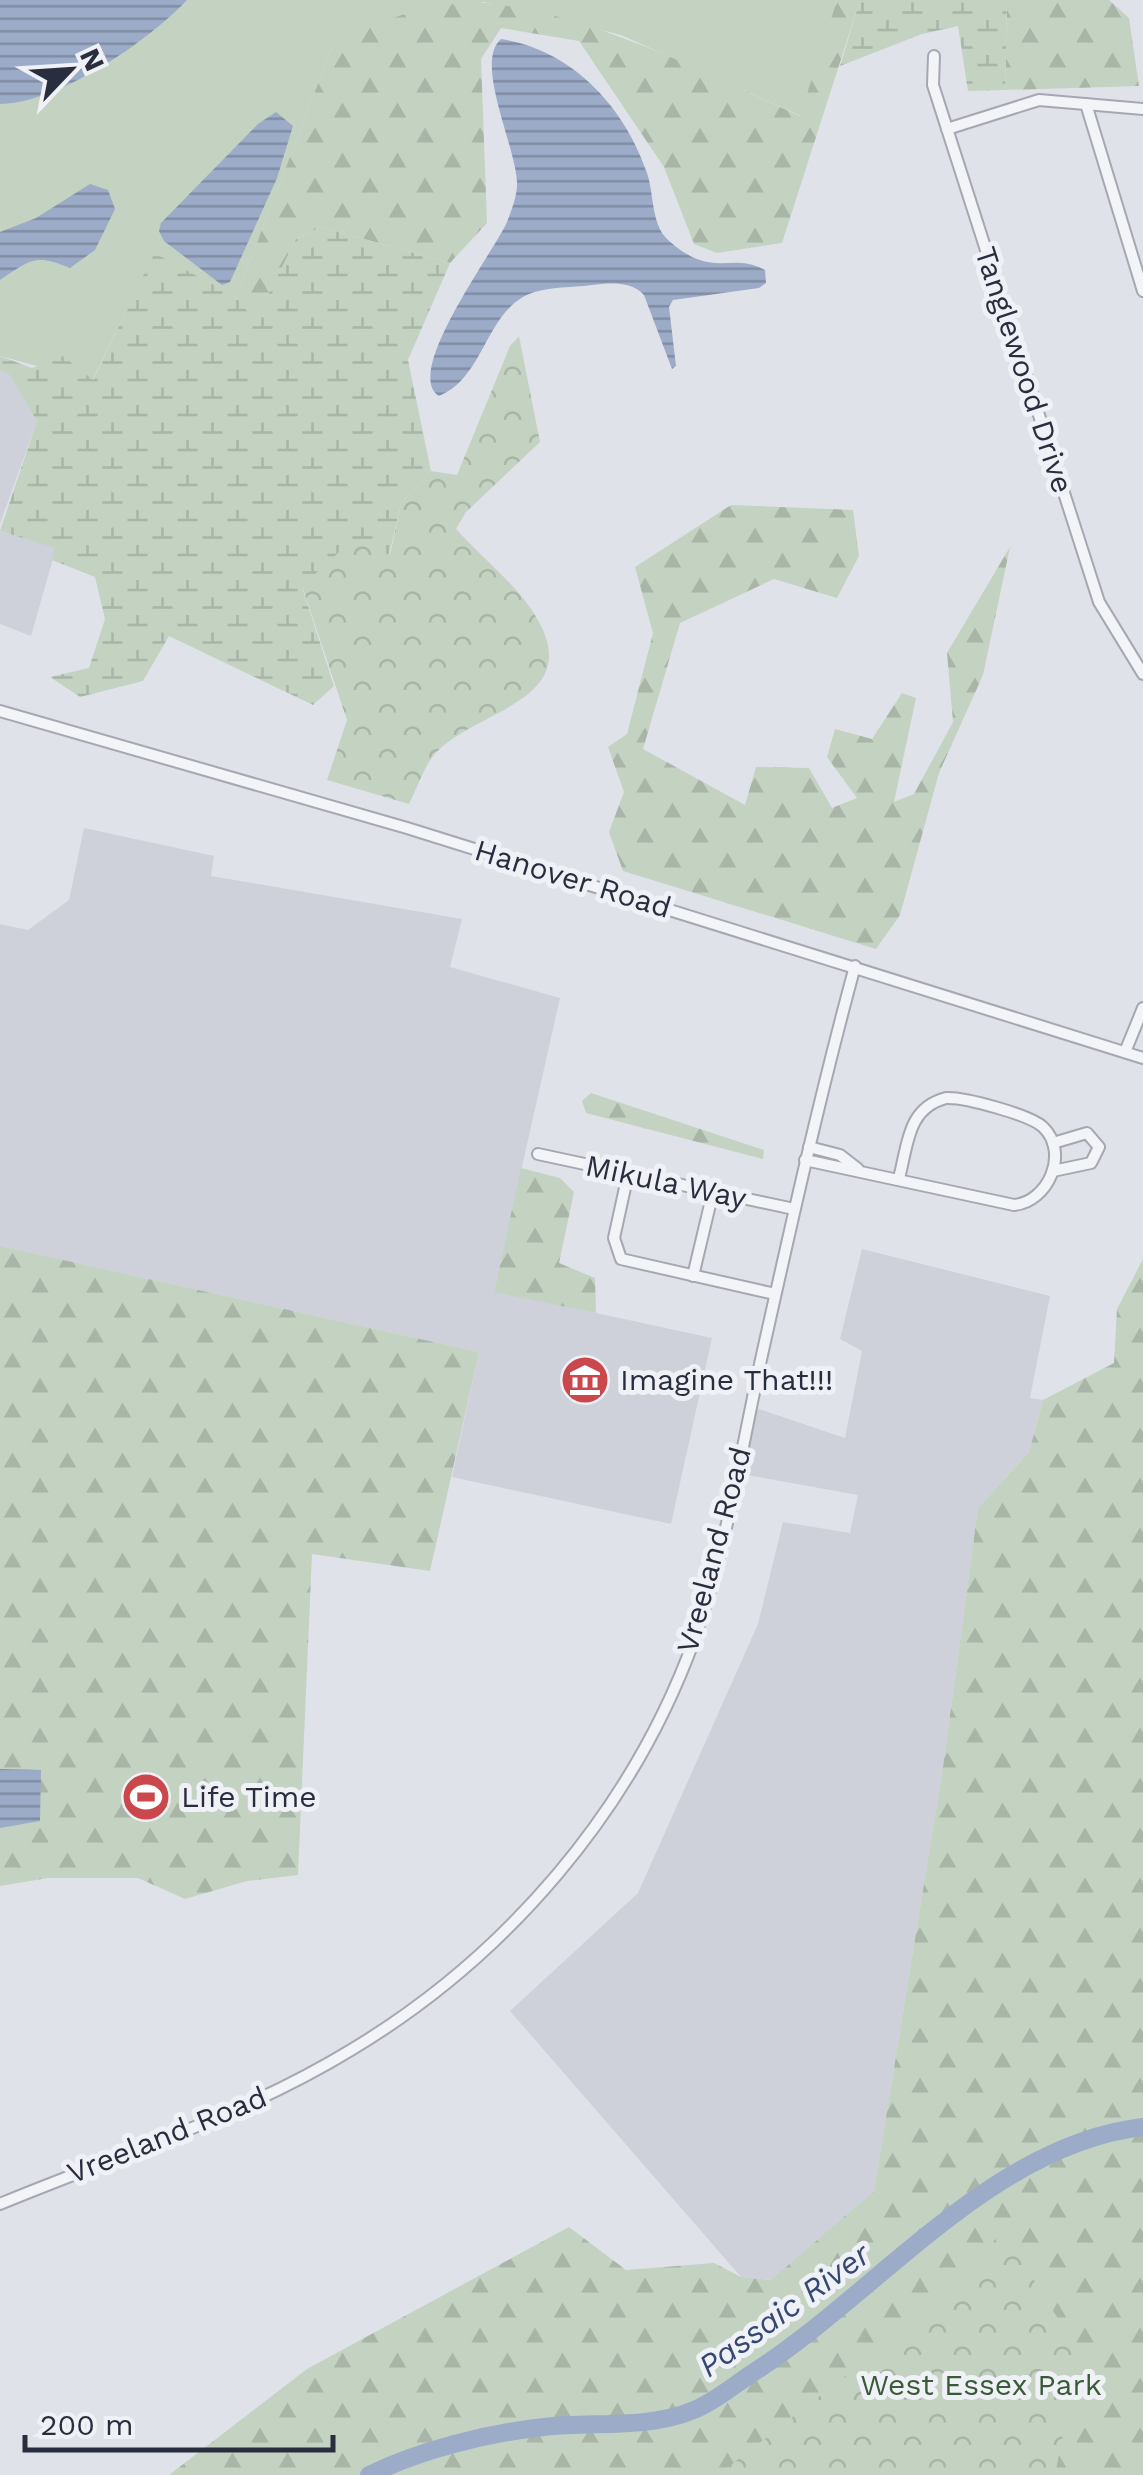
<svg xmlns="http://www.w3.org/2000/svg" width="1143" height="2475" font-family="'Work Sans',sans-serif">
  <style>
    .built { fill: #ced1da }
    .green { fill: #c3d2c1 }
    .forest { fill: url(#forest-firs) }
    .wetland { fill: url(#wetland-marsh) }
    .park { fill: url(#park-crowns) }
    .water { fill: url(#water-rules) }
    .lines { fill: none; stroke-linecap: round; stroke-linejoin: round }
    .river { stroke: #9cacc8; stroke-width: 18 }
    .minor-casing { stroke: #a5a8b3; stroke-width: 14 }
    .minor { stroke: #f3f4f7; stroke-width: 10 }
    .labels { text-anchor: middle; stroke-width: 10; stroke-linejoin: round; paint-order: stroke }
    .street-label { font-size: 30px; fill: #292e3f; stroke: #eff1f6 }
    .poi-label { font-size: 30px; fill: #292e3f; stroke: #eff1f6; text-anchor: start }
    .park-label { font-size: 30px; fill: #395b37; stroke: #eff1f6 }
    .water-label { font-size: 32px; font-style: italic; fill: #344872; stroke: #eff1f6 }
  </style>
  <defs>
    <pattern id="forest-firs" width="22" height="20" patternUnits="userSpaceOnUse" patternTransform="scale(2.5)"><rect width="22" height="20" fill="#c3d2c1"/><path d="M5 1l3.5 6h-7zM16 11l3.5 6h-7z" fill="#a8b5a7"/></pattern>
    <pattern id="wetland-marsh" width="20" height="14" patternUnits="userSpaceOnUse" patternTransform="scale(2.5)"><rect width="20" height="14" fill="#c3d2c1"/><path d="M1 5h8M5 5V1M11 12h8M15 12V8" fill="none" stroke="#a8b5a7"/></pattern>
    <pattern id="park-crowns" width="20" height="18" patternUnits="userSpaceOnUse" patternTransform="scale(2.5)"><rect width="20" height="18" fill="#c3d2c1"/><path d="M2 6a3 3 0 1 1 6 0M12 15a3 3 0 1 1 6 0" fill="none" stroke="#a8b5a7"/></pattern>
    <pattern id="water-rules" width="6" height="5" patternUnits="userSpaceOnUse" patternTransform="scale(2.5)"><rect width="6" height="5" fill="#9cacc8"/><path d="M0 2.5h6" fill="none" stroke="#7f8ca4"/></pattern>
  </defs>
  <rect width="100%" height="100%" fill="#e0e2e9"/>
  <g class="built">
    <polygon points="0,370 10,374 37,421 0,524"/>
    <polygon points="0,531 56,548 31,636 0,624"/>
    <polygon points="84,828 214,856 211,876 462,919 450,967 560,998 494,1291 712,1338 671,1524 452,1477 479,1352 0,1246 0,924 28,930 69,900"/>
    <polygon points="862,1249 1050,1296 1030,1398 1043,1400 1029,1452 978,1508 943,1767 874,2191 772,2280 741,2277 510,2011 638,1893 758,1624 783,1522 850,1533 858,1495 736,1473 753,1407 845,1438 862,1351 840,1339"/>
  </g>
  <polygon class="green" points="0,0 837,0 801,116 621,35 484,2 334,42 236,297 154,254 92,381 0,356"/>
  <g class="forest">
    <path d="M837,0H860L782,243L717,253L694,244L664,167L579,41L501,28L481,59L487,223L450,263L321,227L296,239L255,322L236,297L334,42C378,21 435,0 486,3C593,14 703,72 800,116Z"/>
    <polygon points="1007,0 1109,0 1129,18 1139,86 1005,90"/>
    <polygon points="731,505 853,510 859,556 837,598 774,579 680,623 643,749 745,805 756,767 809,768 832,808 857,798 827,757 835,729 872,739 902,693 916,698 894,802 914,794 953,722 947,653 1010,547 983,675 939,773 900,915 876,949 623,871 609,832 624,792 608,747 627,734 653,633 635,567"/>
    <polygon points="591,1093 764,1150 763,1159 586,1113 582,1101"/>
    <polygon points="521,1168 560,1178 574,1192 559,1263 595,1278 596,1313 494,1292"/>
    <polygon points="0,1246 479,1352 430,1571 312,1554 298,1875 247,1881 185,1899 138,1878 48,1878 0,1886"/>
    <polygon points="1143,1259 1143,2475 169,2475 307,2369 569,2227 626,2270 714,2263 741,2277 771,2280 874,2191 943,1767 978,1508 1029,1452 1043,1400 1114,1363 1117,1309"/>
  </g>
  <g class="wetland">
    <polygon points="860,0 1007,0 1005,90 968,91 958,26 922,34 840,66"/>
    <polygon points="321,227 450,263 408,360 431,471 401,503 389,555 302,587 334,686 313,705 169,636 143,681 80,697 50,677 89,668 105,619 95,577 52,560 55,548 0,531 37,421 10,375 0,370 0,356 32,368 63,356 93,380 154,253 236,297 255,321 296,239"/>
  </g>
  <g class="park">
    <path d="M519,336L540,442L466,512L456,529C482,558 521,588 539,622C583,703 470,711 434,755C423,768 417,789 409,804L327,780L347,720L302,586L352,540L390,555L401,503L431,471L457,475L510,346Z"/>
    <polygon points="1003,2231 1079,2352 1055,2475 693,2475 722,2472 924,2315"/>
  </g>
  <g class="water">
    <path d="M0,0H187C148,41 59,103 0,104Z"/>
    <path d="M501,39C572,50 624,106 647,173C654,193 651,223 667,239C713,281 729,251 765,270L766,283L759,288L673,300L669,307L676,366L672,369L644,295C631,281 610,283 592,285C571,288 542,286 523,297C485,319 482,379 439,396C402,373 494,252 507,222C511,212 517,196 517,185C518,150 473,63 501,39Z"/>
    <polygon points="276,112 293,126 277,178 230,282 222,285 164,241 159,231 161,223 258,124"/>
    <path d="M90,184L108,190L115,209L95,250L70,268C35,254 32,259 0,280V232L36,218Z"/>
    <polygon points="0,1769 41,1770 40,1821 0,1828"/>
  </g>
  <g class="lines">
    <path class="river" d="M369,2475C420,2450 488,2433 544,2427C595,2421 645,2430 694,2410C714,2402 733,2386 751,2374C876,2295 990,2145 1143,2127"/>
    <g class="minor-casing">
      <g id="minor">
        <polyline points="934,56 933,85 1099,602 1143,674"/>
        <polyline points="1086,104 1143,291"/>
        <polyline points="947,129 1039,100 1143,109"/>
        <polyline points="0,711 407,828 1143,1058"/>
        <polyline points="1125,1052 1143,1008"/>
        <polyline points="1053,1143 1087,1133 1099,1147 1091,1163 1053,1171"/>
        <polyline points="809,1147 840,1155 858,1169"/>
        <polyline points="538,1154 794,1209"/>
        <path d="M805,1160L1014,1205C1048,1202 1070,1153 1043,1127C1030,1115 965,1097 946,1098C907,1108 908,1145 899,1178"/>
        <polyline points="628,1174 614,1238 621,1259 775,1294"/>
        <polyline points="693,1276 713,1192"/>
        <path d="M0,2204C116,2156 243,2116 351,2050C506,1957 632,1811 694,1640C727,1548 741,1449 762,1355C791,1225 820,1095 855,966"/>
      </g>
    </g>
    <use href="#minor" class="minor"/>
  </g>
  <defs>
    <g id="museum-disc" transform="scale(2.5)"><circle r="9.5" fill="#ca484c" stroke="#eff1f6"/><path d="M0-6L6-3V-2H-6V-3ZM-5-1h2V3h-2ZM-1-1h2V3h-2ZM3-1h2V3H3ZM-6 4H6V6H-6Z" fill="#fff"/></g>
    <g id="stadium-disc" transform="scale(2.5)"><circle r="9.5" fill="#ca484c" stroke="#eff1f6"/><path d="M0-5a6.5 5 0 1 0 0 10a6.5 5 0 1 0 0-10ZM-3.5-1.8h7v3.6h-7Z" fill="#fff"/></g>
  </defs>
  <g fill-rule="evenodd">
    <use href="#museum-disc" x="585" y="1380"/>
    <use href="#stadium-disc" x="146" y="1797"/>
  </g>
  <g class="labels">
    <g class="street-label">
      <text transform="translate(1024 370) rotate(72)" y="10">Tanglewood Drive</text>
      <text transform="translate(573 879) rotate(17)" y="10">Hanover Road</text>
      <text transform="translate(666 1182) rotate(12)" y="10">Mikula Way</text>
      <text transform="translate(714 1550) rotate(-75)" y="10">Vreeland Road</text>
      <text transform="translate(167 2135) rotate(-22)" y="10">Vreeland Road</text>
    </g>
    <g class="poi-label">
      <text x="620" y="1390">Imagine That!!!</text>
      <text x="181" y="1807">Life Time</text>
    </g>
    <g class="park-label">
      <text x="981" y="2395">West Essex Park</text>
    </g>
    <g class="water-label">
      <text transform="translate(784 2310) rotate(-36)" y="11">Passaic River</text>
    </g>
  </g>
  <g transform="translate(70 70) rotate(65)" stroke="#eff1f6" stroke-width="8" paint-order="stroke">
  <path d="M0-8L18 38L0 25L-18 38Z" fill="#292e3f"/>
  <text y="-15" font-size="28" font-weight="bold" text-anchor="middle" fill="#292e3f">N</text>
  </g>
  <path d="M25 2435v15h308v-15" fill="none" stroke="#292e3f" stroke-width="5"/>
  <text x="40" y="2435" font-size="30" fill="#292e3f" stroke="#eff1f6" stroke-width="8" paint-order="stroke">200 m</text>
</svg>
